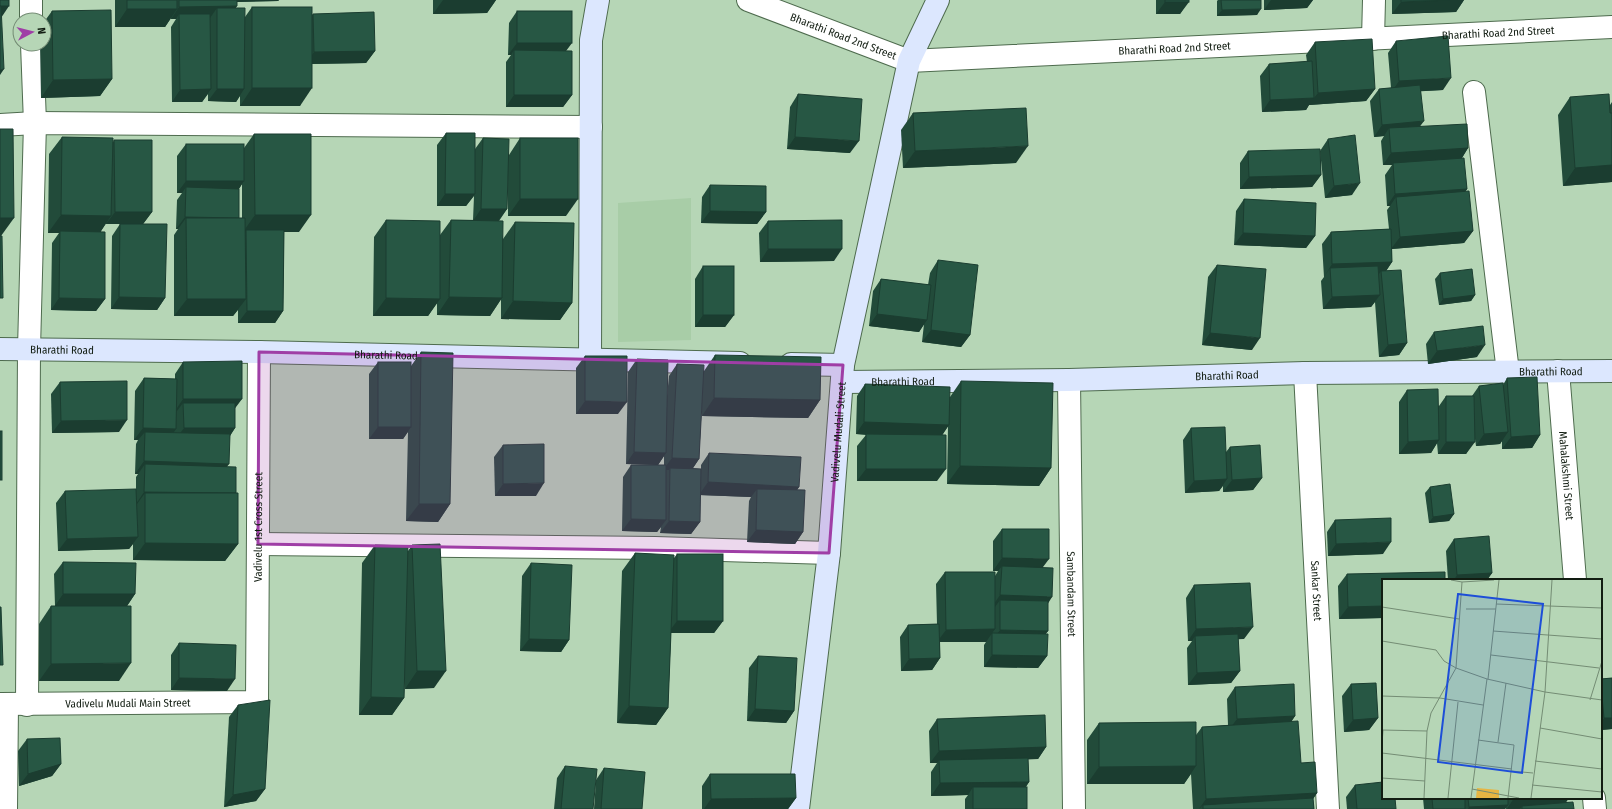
<svg xmlns="http://www.w3.org/2000/svg" width="1612" height="809" font-family="'Fira Sans Condensed',sans-serif">
  <style>
    .built { fill: #a8cda7 }
    .lines { fill: none; stroke-linecap: round; stroke-linejoin: round }
    .street-casing { stroke: #4e6b4e; stroke-width: 24 }
    .secondary-casing { stroke: #4e6b4e; stroke-width: 24 }
    .street { stroke: #fff; stroke-width: 22 }
    .secondary { stroke: #dce7fe; stroke-width: 22 }
    .wall { fill: #224b3a; fill-rule: evenodd }
    .shaded-wall { fill: #1b3d30 }
    .building { fill: #275744; stroke: #1b3d30 }
    .marked { fill: #9f3ea6; fill-opacity: 0.2; stroke: #9f3ea6; stroke-width: 3; stroke-linejoin: round }
    .labels { text-anchor: middle; stroke-width: 4; stroke-linejoin: round; paint-order: stroke }
    .street-label { font-size: 11px; fill: #121d12; stroke: #b6d6b6 }
    .inset-road { fill: none; stroke: #748c74; stroke-width: 1 }
    .view { fill: #1d4ed8; fill-opacity: 0.15; stroke: #1d4ed8; stroke-width: 2 }
    .inset-edge { fill: none; stroke: #121d12; stroke-width: 2 }
  </style>
  <rect width="100%" height="100%" fill="#b6d6b6"/>
  <polygon class="built" points="691,198 691,340 618,342 618,203"/>
  <g class="lines">
    <g class="street-casing">
      <g id="street">
        <polyline points="31,0 31,20"/>
        <path id="s1" d="M748,0L909,61L1612,27"/>
        <polyline points="1373,39 1374,0"/>
        <polyline points="1474,92 1508,372"/>
        <polyline points="0,125 35,123 591,127"/>
        <path id="s2" d="M1558,371L1575,580"/>
        <path id="s3" d="M1305,373L1328,809"/>
        <path id="s4" d="M1069,380L1074,809"/>
        <polyline points="258,544 655,548 829,553"/>
        <path id="s5" d="M0,704L257,702L259,352"/>
        <polyline points="27,705 29,349 35,123 32,44"/>
        <polyline points="1594,798 1595,809"/>
        <polyline points="6,809 7,704"/>
      </g>
    </g>
    <g class="secondary-casing">
      <g id="secondary">
        <path id="s6" d="M0,349L259,352L740,363"/>
        <polyline points="590,361 591,40 598,0"/>
        <polyline points="791,364 843,365"/>
        <path id="s7" d="M842,382L1069,380L1305,373L1612,371"/>
        <path id="s8" d="M798,809L829,553L843,365L909,61L938,0"/>
      </g>
    </g>
    <use href="#street" class="street"/>
    <use href="#secondary" class="secondary"/>
  </g>
  <g class="wall">
    <polygon points="115,0 279,0 278,1 237,2 236,8 245,17 252,7 312,15 313,14 375,51 366,63 312,64 300,106 240,106 240,96 236,102 208,101 208,94 202,102 172,102 171,27 176,19 171,19 171,18 165,27 115,27"/>
    <polygon points="433,0 496,0 487,13 433,14"/>
    <polygon points="1156,0 1189,0 1180,14 1156,14"/>
    <polygon points="1218,0 1261,0 1257,15 1217,16 1217,1"/>
    <polygon points="1264,0 1313,0 1307,8 1264,10"/>
    <polygon points="1392,0 1464,0 1456,12 1392,14"/>
    <polygon points="52,11 112,79 100,96 41,98 40,44 44,44 44,22"/>
    <polygon points="517,11 566,51 572,95 563,107 506,107 506,62 511,55 508,55 509,23"/>
    <polygon points="1396,41 1443,90 1421,91 1420,126 1468,148 1462,158 1467,189 1465,192 1473,231 1464,243 1392,249 1392,262 1386,271 1407,343 1399,355 1379,357 1375,302 1371,307 1323,309 1321,281 1324,277 1322,244 1331,232 1389,229 1387,210 1390,206 1387,206 1385,175 1392,165 1383,165 1381,141 1384,136 1374,137 1370,101 1379,89 1391,88 1388,53"/>
    <polygon points="1315,42 1375,89 1366,101 1309,105 1306,110 1262,112 1260,76 1269,64 1307,62 1306,55"/>
    <polygon points="798,94 850,153 787,149 790,107"/>
    <polygon points="1570,97 1610,105 1612,102 1612,182 1563,186 1558,115"/>
    <polygon points="913,113 1016,163 903,168 901,130"/>
    <polygon points="446,133 475,149 483,138 509,155 520,138 566,216 508,216 508,171 507,209 499,221 503,239 515,222 572,303 560,320 501,319 501,299 490,316 437,315 437,303 428,316 373,316 374,237 386,220 440,235 451,220 473,220 474,196 466,206 437,206 437,145"/>
    <path d="M254,134L299,232H284L283,311L275,323H238V310L233,316H174V235L178,229H176L177,200L182,193H177V156L186,144L244,148ZM242,184V218H239V189Z"/>
    <polygon points="62,137 113,142 114,140 152,212 143,224 165,298 157,310 111,309 112,236 120,224 106,224 106,223 101,231 105,299 96,311 51,310 52,243 59,233 48,233 49,154"/>
    <polygon points="1328,139 1352,195 1325,198 1320,151 1321,175 1312,187 1240,189 1240,163 1248,151 1320,151"/>
    <polygon points="710,185 766,212 757,224 701,223 702,197"/>
    <polygon points="1244,199 1315,236 1306,248 1234,245 1236,211"/>
    <polygon points="768,221 834,261 760,262 759,233"/>
    <polygon points="938,260 970,335 961,347 922,342 924,324 919,332 869,326 873,291 881,279 928,285 930,273"/>
    <polygon points="1217,265 1252,350 1202,345 1208,277"/>
    <polygon points="703,266 734,315 725,327 695,327 695,279"/>
    <polygon points="1440,273 1475,295 1471,301 1439,305 1435,279"/>
    <polygon points="1434,332 1477,357 1428,364 1426,344"/>
    <polygon points="421,352 450,504 438,522 406,521 408,432 403,439 369,439 369,374 378,362 411,366"/>
    <polygon points="715,355 820,400 808,418 702,416 702,404 699,459 693,468 701,469 701,465 709,453 799,487 797,490 803,532 795,544 747,542 749,501 751,497 700,495 700,522 691,534 660,533 661,527 657,532 622,531 623,477 631,465 664,465 664,456 658,465 626,464 628,372 637,359 667,396 669,376 677,364 704,371"/>
    <polygon points="585,356 618,414 576,414 576,368"/>
    <polygon points="183,362 235,408 235,428 230,436 227,467 236,493 238,544 225,561 133,560 133,544 129,549 58,551 56,503 65,491 136,493 136,477 138,474 135,474 136,444 138,440 134,440 135,391 144,378 175,379 175,374"/>
    <polygon points="1507,378 1540,435 1532,448 1502,449 1502,441 1500,444 1476,446 1475,439 1466,454 1438,454 1437,443 1431,453 1399,454 1399,402 1407,390 1439,406 1446,396 1472,396 1479,386 1503,385"/>
    <polygon points="961,381 1051,468 1039,486 947,484 948,426 942,435 937,481 857,481 857,446 866,435 856,434 857,396 865,384 950,397"/>
    <polygon points="60,382 119,432 52,433 51,394"/>
    <polygon points="1191,428 1226,452 1230,447 1262,478 1253,490 1223,492 1223,486 1219,491 1185,493 1183,440"/>
    <polygon points="503,445 536,496 495,496 494,457"/>
    <polygon points="1430,487 1454,514 1449,521 1429,523 1425,493"/>
    <polygon points="1335,520 1383,554 1328,556 1327,532"/>
    <polygon points="1002,529 1043,568 1048,603 1048,631 1045,634 1047,656 1038,668 984,667 984,645 986,642 940,642 940,658 932,670 901,671 900,637 908,625 937,624 936,584 945,572 995,576 998,571 993,571 993,541"/>
    <polygon points="1454,539 1492,573 1487,580 1448,580 1446,551"/>
    <polygon points="375,545 408,551 412,545 434,688 405,689 405,674 404,698 392,715 359,715 362,563"/>
    <polygon points="635,553 674,558 677,554 723,621 714,633 671,633 668,708 656,725 617,723 622,571"/>
    <polygon points="63,562 135,594 127,606 55,606 54,574"/>
    <polygon points="531,563 569,640 561,652 520,651 522,576"/>
    <polygon points="1347,574 1383,580 1383,618 1339,619 1338,586"/>
    <polygon points="1194,585 1244,639 1238,639 1240,671 1231,683 1188,685 1187,648 1192,641 1188,641 1186,598"/>
    <polygon points="51,606 119,681 39,681 39,624"/>
    <polygon points="179,643 227,691 171,690 171,655"/>
    <polygon points="758,656 794,711 786,723 747,721 749,668"/>
    <polygon points="1612,678 1612,729 1601,730 1601,679"/>
    <polygon points="1351,684 1378,718 1369,730 1344,732 1342,696"/>
    <polygon points="1235,687 1295,716 1291,722 1301,763 1317,793 1313,799 1314,809 1193,809 1191,774 1184,784 1087,784 1087,740 1099,723 1196,735 1202,727 1228,725 1227,699"/>
    <polygon points="238,705 265,789 256,801 224,807 229,717"/>
    <polygon points="937,719 1046,747 1038,759 1028,759 1029,782 1026,787 1027,809 965,809 965,799 968,795 931,796 931,772 937,763 930,763 929,731"/>
    <polygon points="27,739 61,764 52,776 19,786 18,751"/>
    <polygon points="565,766 593,809 554,809 557,778"/>
    <polygon points="604,768 642,809 594,809 596,780"/>
    <polygon points="710,774 796,798 788,809 702,809 702,786"/>
    <polygon points="1355,785 1396,809 1347,809 1346,797"/>
    <polygon points="1423,798 1569,798 1565,803 1574,809 1506,809 1506,808 1505,809 1424,809"/>
  </g>
  <g class="shaded-wall">
    <polygon points="238,0 279,0 278,1 236,2"/>
    <polygon points="443,0 496,0 487,13 433,14"/>
    <polygon points="1271,0 1313,0 1307,8 1264,10"/>
    <polygon points="1450,0 1464,0 1456,12 1392,14 1401,2"/>
    <polygon points="1165,2 1189,2 1180,14 1156,14"/>
    <polygon points="0,6 9,6 1,18"/>
    <polygon points="237,6 229,18 217,8 210,18 179,14 176,19 171,19 179,7"/>
    <polygon points="127,9 177,9 165,27 115,27"/>
    <polygon points="1261,9 1257,15 1217,16 1222,10"/>
    <polygon points="517,43 572,43 563,55 514,50 511,55 508,55"/>
    <polygon points="375,51 366,63 306,64 314,52"/>
    <polygon points="4,69 0,75 0,70"/>
    <polygon points="1451,78 1443,90 1391,93 1399,81"/>
    <polygon points="112,79 100,96 41,98 53,80"/>
    <polygon points="252,88 312,88 300,106 240,106"/>
    <polygon points="211,89 202,102 172,102 180,90"/>
    <polygon points="217,89 244,89 236,102 208,101"/>
    <polygon points="1375,89 1366,101 1309,105 1306,110 1262,112 1270,100 1314,98 1318,93"/>
    <polygon points="514,95 572,95 563,107 506,107"/>
    <polygon points="1424,121 1415,133 1389,128 1384,136 1374,137 1382,125"/>
    <polygon points="795,137 859,141 850,153 787,149"/>
    <polygon points="1028,146 1016,163 903,168 915,151"/>
    <polygon points="1468,148 1460,161 1393,163 1392,165 1383,165 1391,153"/>
    <polygon points="1612,165 1612,182 1563,186 1575,168"/>
    <polygon points="1321,175 1312,187 1240,189 1249,177"/>
    <polygon points="186,181 244,181 236,193 186,187 182,193 177,193"/>
    <polygon points="1360,183 1352,195 1325,198 1334,186"/>
    <polygon points="1467,189 1458,201 1396,197 1390,206 1387,206 1395,194"/>
    <polygon points="445,194 475,194 466,206 437,206"/>
    <polygon points="520,199 578,199 566,216 508,216"/>
    <polygon points="481,209 507,209 498,221 473,221"/>
    <polygon points="710,211 766,212 757,224 701,223"/>
    <polygon points="115,212 152,212 143,224 106,224"/>
    <polygon points="61,215 111,216 99,234 60,231 59,233 48,233"/>
    <polygon points="255,215 311,215 299,232 246,232 246,230 245,232 243,232"/>
    <polygon points="185,217 239,219 186,218 178,229 176,229"/>
    <polygon points="0,218 14,218 1,236 0,236"/>
    <polygon points="1473,231 1464,243 1391,249 1400,237"/>
    <polygon points="1243,233 1315,236 1306,248 1234,245"/>
    <polygon points="768,249 842,249 834,261 760,262"/>
    <polygon points="1392,262 1384,274 1381,271 1379,274 1330,276 1330,268 1324,277 1332,264"/>
    <polygon points="1380,295 1371,307 1323,309 1332,297"/>
    <polygon points="1475,295 1471,301 1439,305 1443,299"/>
    <polygon points="119,297 165,298 157,310 111,309"/>
    <polygon points="449,297 502,298 490,316 437,315"/>
    <polygon points="59,298 105,299 96,311 51,310"/>
    <polygon points="386,298 440,299 428,316 373,316"/>
    <polygon points="187,299 246,299 233,316 174,316"/>
    <polygon points="513,301 572,303 560,320 501,319"/>
    <polygon points="247,311 283,311 275,323 238,323"/>
    <polygon points="877,314 927,320 919,332 869,326"/>
    <polygon points="703,315 734,315 725,327 695,327"/>
    <polygon points="931,330 970,335 961,347 922,342"/>
    <polygon points="1210,333 1260,338 1252,350 1202,345"/>
    <polygon points="1407,343 1399,355 1379,357 1388,345"/>
    <polygon points="1485,345 1477,357 1428,364 1437,351"/>
    <polygon points="714,398 820,400 808,418 702,416"/>
    <polygon points="183,399 242,399 233,411 183,403 177,411 175,411"/>
    <polygon points="585,401 627,402 618,414 576,414"/>
    <polygon points="127,420 119,432 52,433 61,421"/>
    <polygon points="864,422 949,425 941,437 856,434"/>
    <polygon points="378,427 411,427 403,439 369,439"/>
    <polygon points="143,428 176,429 168,441 145,432 138,440 134,440"/>
    <polygon points="184,428 235,428 227,440 175,440"/>
    <polygon points="1508,432 1500,444 1476,446 1484,434"/>
    <polygon points="1540,435 1532,448 1502,449 1511,437"/>
    <polygon points="1439,440 1431,453 1399,454 1408,442"/>
    <polygon points="1446,442 1475,442 1466,454 1438,454"/>
    <polygon points="634,452 666,453 658,465 626,464"/>
    <polygon points="672,458 699,459 691,471 670,468 669,470 663,470"/>
    <polygon points="144,461 229,464 220,476 145,464 138,474 135,474"/>
    <polygon points="960,466 1051,468 1039,486 947,484"/>
    <polygon points="866,469 946,469 937,481 857,481"/>
    <polygon points="1262,478 1253,490 1223,492 1232,480"/>
    <polygon points="1227,479 1219,491 1185,493 1194,481"/>
    <polygon points="708,482 799,487 791,499 757,489 751,497 699,495"/>
    <polygon points="544,483 536,496 495,496 503,484"/>
    <polygon points="144,492 236,494 145,493 137,504 136,504"/>
    <polygon points="419,504 450,504 438,522 406,521"/>
    <polygon points="1454,514 1449,521 1429,523 1433,517"/>
    <polygon points="631,519 666,520 657,532 622,531"/>
    <polygon points="669,521 700,522 691,534 660,533"/>
    <polygon points="756,530 803,532 795,544 747,542"/>
    <polygon points="138,537 129,549 58,551 67,539"/>
    <polygon points="1391,542 1383,554 1328,556 1336,544"/>
    <polygon points="145,543 238,544 225,561 133,560"/>
    <polygon points="1002,558 1049,559 1040,571 1002,566 998,571 993,571"/>
    <polygon points="1492,573 1487,580 1454,580 1457,575"/>
    <polygon points="63,594 135,594 127,606 55,606"/>
    <polygon points="1000,595 1052,597 1044,610 1000,600 995,607 992,607"/>
    <polygon points="1383,606 1383,618 1339,619 1348,607"/>
    <polygon points="677,621 723,621 714,633 668,633"/>
    <polygon points="1253,627 1244,639 1195,641 1195,636 1192,641 1188,641 1196,629"/>
    <polygon points="995,629 986,642 937,642 946,630"/>
    <polygon points="1000,630 1048,631 1039,643 992,641"/>
    <polygon points="529,639 569,640 561,652 520,651"/>
    <polygon points="992,655 1047,656 1038,668 984,667"/>
    <polygon points="940,658 932,670 901,671 909,659"/>
    <polygon points="131,663 119,681 39,681 51,664"/>
    <polygon points="417,671 446,671 434,688 405,689"/>
    <polygon points="1240,671 1231,683 1188,685 1197,673"/>
    <polygon points="179,678 235,679 227,691 171,690"/>
    <polygon points="371,697 404,698 392,715 359,715"/>
    <polygon points="629,706 668,708 656,725 617,723"/>
    <polygon points="755,709 794,711 786,723 747,721"/>
    <polygon points="1295,716 1287,728 1228,731 1237,719"/>
    <polygon points="1378,718 1369,730 1344,732 1353,720"/>
    <polygon points="1604,718 1612,718 1612,729 1601,730 1601,723"/>
    <polygon points="1046,747 1038,759 939,763 939,760 937,763 930,763 939,751"/>
    <polygon points="61,764 52,776 19,786 28,774"/>
    <polygon points="1196,766 1184,784 1087,784 1099,767"/>
    <polygon points="1029,782 1020,794 973,787 968,795 931,796 940,783"/>
    <polygon points="265,789 256,801 224,807 233,795"/>
    <polygon points="1317,793 1306,809 1203,805 1199,809 1206,799"/>
    <polygon points="796,798 788,809 704,809 711,799"/>
    <polygon points="1514,798 1569,798 1562,808 1522,806 1520,809 1507,809"/>
    <polygon points="1508,805 1505,809 1468,809 1469,807"/>
  </g>
  <g class="building">
    <rect x="0" y="0" width="9" height="6"/>
    <rect x="127" y="0" width="50" height="9"/>
    <polygon points="179,0 237,0 237,6 179,7"/>
    <rect x="1165" y="0" width="24" height="2"/>
    <polygon points="1221,0 1261,0 1261,9 1222,10"/>
    <polygon points="1401,0 1450,0 1401,2"/>
    <polygon points="0,6 1,6 4,69 0,70"/>
    <rect x="252" y="7" width="60" height="81"/>
    <polygon points="217,8 245,8 244,89 217,89"/>
    <polygon points="111,10 112,79 53,80 52,11"/>
    <rect x="517" y="11" width="55" height="32"/>
    <polygon points="374,12 375,51 314,52 313,14"/>
    <polygon points="179,14 210,14 211,89 180,90"/>
    <polygon points="1448,36 1451,78 1399,81 1396,41"/>
    <polygon points="1372,39 1375,89 1318,93 1315,42"/>
    <polygon points="514,50 572,51 572,95 514,95"/>
    <polygon points="1312,61 1314,98 1270,100 1269,64"/>
    <polygon points="1420,85 1424,121 1382,125 1379,89"/>
    <polygon points="798,94 862,99 859,141 795,137"/>
    <polygon points="1609,94 1610,113 1612,113 1612,165 1575,168 1570,97"/>
    <polygon points="1026,108 1028,146 915,151 913,113"/>
    <polygon points="1467,124 1468,148 1391,153 1389,128"/>
    <polygon points="0,129 13,129 14,218 0,218"/>
    <polygon points="446,133 475,133 475,194 445,194"/>
    <polygon points="254,134 311,134 311,215 255,215"/>
    <polygon points="1355,135 1360,183 1334,186 1328,139"/>
    <polygon points="62,137 113,138 111,216 61,215"/>
    <polygon points="483,138 509,139 507,209 481,209"/>
    <rect x="520" y="138" width="58" height="61"/>
    <polygon points="114,140 152,140 152,212 115,212"/>
    <rect x="186" y="144" width="58" height="37"/>
    <polygon points="1320,149 1321,175 1249,177 1248,151"/>
    <polygon points="1464,158 1467,189 1395,194 1393,163"/>
    <polygon points="710,185 766,186 766,212 710,211"/>
    <polygon points="186,187 239,189 239,218 185,217"/>
    <polygon points="1469,191 1473,231 1400,237 1396,197"/>
    <polygon points="1244,199 1316,203 1315,236 1243,233"/>
    <polygon points="186,218 245,218 246,299 187,299"/>
    <polygon points="386,220 440,221 440,299 386,298"/>
    <polygon points="451,220 503,221 502,298 449,297"/>
    <polygon points="842,220 842,249 768,249 768,221"/>
    <polygon points="515,222 574,223 572,303 513,301"/>
    <polygon points="120,224 167,224 165,298 119,297"/>
    <polygon points="1391,229 1392,262 1332,264 1331,232"/>
    <polygon points="246,230 284,230 283,311 247,311"/>
    <polygon points="60,231 105,232 105,299 59,298"/>
    <polygon points="0,236 2,236 3,298 0,298"/>
    <polygon points="938,260 978,265 970,335 931,330"/>
    <polygon points="1217,265 1266,269 1260,338 1210,333"/>
    <rect x="703" y="266" width="31" height="49"/>
    <polygon points="1378,266 1380,295 1332,297 1330,268"/>
    <polygon points="1472,269 1475,295 1443,299 1440,273"/>
    <polygon points="1401,270 1407,343 1388,345 1381,271"/>
    <polygon points="881,279 931,285 927,320 877,314"/>
    <polygon points="1483,326 1485,345 1437,351 1434,332"/>
    <polygon points="421,352 453,353 450,504 419,504"/>
    <polygon points="715,355 821,357 820,400 714,398"/>
    <polygon points="585,356 627,356 627,402 585,401"/>
    <polygon points="637,359 668,360 666,453 634,452"/>
    <polygon points="242,361 242,399 183,399 183,362"/>
    <rect x="378" y="362" width="33" height="65"/>
    <polygon points="677,364 704,365 699,459 672,458"/>
    <polygon points="1537,377 1540,435 1511,437 1507,378"/>
    <polygon points="144,378 177,379 176,429 143,428"/>
    <polygon points="127,381 127,420 61,421 60,382"/>
    <polygon points="961,381 1053,383 1051,468 960,466"/>
    <polygon points="1503,383 1508,432 1484,434 1479,386"/>
    <polygon points="865,384 950,387 949,425 864,422"/>
    <polygon points="1438,389 1439,440 1408,442 1407,390"/>
    <polygon points="1446,396 1474,396 1475,442 1446,442"/>
    <polygon points="183,403 235,403 235,428 184,428"/>
    <polygon points="1225,427 1227,479 1194,481 1191,428"/>
    <rect x="0" y="431" width="2" height="49"/>
    <polygon points="145,432 230,434 229,464 144,461"/>
    <polygon points="866,434 946,435 946,469 866,469"/>
    <polygon points="544,444 544,483 503,484 503,445"/>
    <polygon points="1260,445 1262,478 1232,480 1230,447"/>
    <polygon points="709,453 801,457 799,487 708,482"/>
    <polygon points="145,464 236,467 236,493 144,492"/>
    <polygon points="631,465 666,465 666,520 631,519"/>
    <polygon points="670,468 701,469 700,522 669,521"/>
    <polygon points="1450,484 1454,514 1433,517 1430,487"/>
    <polygon points="136,489 138,537 67,539 65,491"/>
    <polygon points="757,489 805,490 803,532 756,530"/>
    <polygon points="145,493 238,493 238,544 145,543"/>
    <polygon points="1391,518 1391,542 1336,544 1335,520"/>
    <polygon points="1002,529 1049,529 1049,559 1002,558"/>
    <polygon points="1489,536 1492,573 1457,575 1454,539"/>
    <polygon points="440,544 446,671 417,671 412,545"/>
    <polygon points="375,545 408,546 404,698 371,697"/>
    <polygon points="635,553 674,555 668,708 629,706"/>
    <rect x="677" y="554" width="46" height="67"/>
    <polygon points="63,562 136,563 135,594 63,594"/>
    <polygon points="531,563 572,565 569,640 529,639"/>
    <polygon points="1002,566 1053,568 1052,597 1000,595"/>
    <polygon points="945,572 995,572 995,629 946,630"/>
    <polygon points="1445,572 1445,580 1383,580 1383,606 1348,607 1347,574"/>
    <polygon points="1250,583 1253,627 1196,629 1194,585"/>
    <polygon points="1000,600 1048,601 1048,631 1000,630"/>
    <polygon points="51,606 131,606 131,663 51,664"/>
    <polygon points="0,607 1,607 3,665 0,665"/>
    <polygon points="939,624 940,658 909,659 908,625"/>
    <polygon points="992,633 1048,634 1047,656 992,655"/>
    <polygon points="1238,634 1240,671 1197,673 1195,636"/>
    <polygon points="179,643 236,645 235,679 179,678"/>
    <polygon points="758,656 797,658 794,711 755,709"/>
    <polygon points="1612,678 1612,718 1604,718 1601,686 1601,679"/>
    <polygon points="1376,683 1378,718 1353,720 1351,684"/>
    <polygon points="1294,684 1295,716 1237,719 1235,687"/>
    <polygon points="270,700 265,789 233,795 238,705"/>
    <polygon points="1045,715 1046,747 939,751 937,719"/>
    <polygon points="1298,721 1301,763 1315,762 1317,793 1206,799 1202,727"/>
    <polygon points="1196,722 1196,766 1099,767 1099,723"/>
    <polygon points="60,738 61,764 28,774 27,739"/>
    <polygon points="1028,758 1029,782 940,783 939,760"/>
    <polygon points="565,766 597,769 593,809 561,809"/>
    <polygon points="604,768 645,772 642,809 601,809"/>
    <polygon points="710,774 795,774 796,798 711,799"/>
    <polygon points="1383,782 1383,798 1395,798 1396,809 1357,809 1355,785"/>
    <rect x="973" y="787" width="54" height="22"/>
    <polygon points="1313,798 1314,809 1203,809 1203,805"/>
    <polygon points="1432,798 1465,798 1465,809 1433,809"/>
    <polygon points="1468,798 1508,798 1508,805 1469,807"/>
    <polygon points="1573,802 1574,809 1522,809 1522,806"/>
  </g>
  <path class="marked" d="M259,352L843,365L829,553L258,544Z"/>
  <g class="labels">
    <g class="street-label">
      <text dy="4" stroke="none"><textPath href="#s1" startOffset="762">Bharathi Road 2nd Street</textPath></text>
      <text dy="4" stroke="none"><textPath href="#s1" startOffset="102">Bharathi Road 2nd Street</textPath></text>
      <text dy="4" stroke="none"><textPath href="#s1" startOffset="438">Bharathi Road 2nd Street</textPath></text>
      <text dy="4" stroke="none"><textPath href="#s6" startOffset="62">Bharathi Road</textPath></text>
      <text dy="4" stroke="none"><textPath href="#s6" startOffset="386">Bharathi Road</textPath></text>
      <text dy="4" stroke="none"><textPath href="#s7" startOffset="709">Bharathi Road</textPath></text>
      <text dy="4" stroke="none"><textPath href="#s7" startOffset="385">Bharathi Road</textPath></text>
      <text dy="4" stroke="none"><textPath href="#s7" startOffset="61">Bharathi Road</textPath></text>
      <text dy="4" stroke="none"><textPath href="#s8" startOffset="379">Vadivelu Mudali Street</textPath></text>
      <text dy="4" stroke="none"><textPath href="#s2" startOffset="105">Mahalakshmi Street</textPath></text>
      <text dy="4" stroke="none"><textPath href="#s5" startOffset="432">Vadivelu 1st Cross Street</textPath></text>
      <text dy="4" stroke="none"><textPath href="#s3" startOffset="218">Sankar Street</textPath></text>
      <text dy="4" stroke="none"><textPath href="#s4" startOffset="214">Sambandam Street</textPath></text>
      <text dy="4" stroke="none"><textPath href="#s5" startOffset="128">Vadivelu Mudali Main Street</textPath></text>
    </g>
  </g>
  <g transform="translate(1382 579)">
    <rect width="220" height="220" fill="#b6d6b6"/>
    <path d="M95,209L117,211V219H94Z" fill="#e6b543"/>
    <path class="inset-road" d="M69,1L80,3L112,1M114,25L220,29M0,28L77,40M84,30H114M111,52L220,60M0,62L54,71L62,82L74,89L105,100L163,113L220,121M109,76L217,89M106,100L117,1M0,117L58,119L101,126M208,121L220,82M158,149L220,160M0,151L45,152M96,161L132,166L126,219M116,163L124,104M0,165L1,151M0,174L130,190M153,182L220,190M129,192L151,194M0,199L43,202M150,206L220,213M90,210L137,219M42,219L45,152L49,134L74,89L80,3M66,219L76,123M89,219L105,100M149,219L163,113L170,1"/>
    <path class="view" d="M76,15L161,25L140,194L56,183Z"/>
    <rect width="220" height="220" class="inset-edge"/>
  </g>
  <g transform="translate(32 32) rotate(83)"><circle r="19" fill="#b6d6b6" stroke="#748c74"/>
  <path d="M0-3L7 15L0 10L-7 15Z" fill="#9f3ea6"/>
  <text y="-6" font-size="11" font-weight="bold" text-anchor="middle" fill="#121d12">N</text>
  </g>
</svg>
